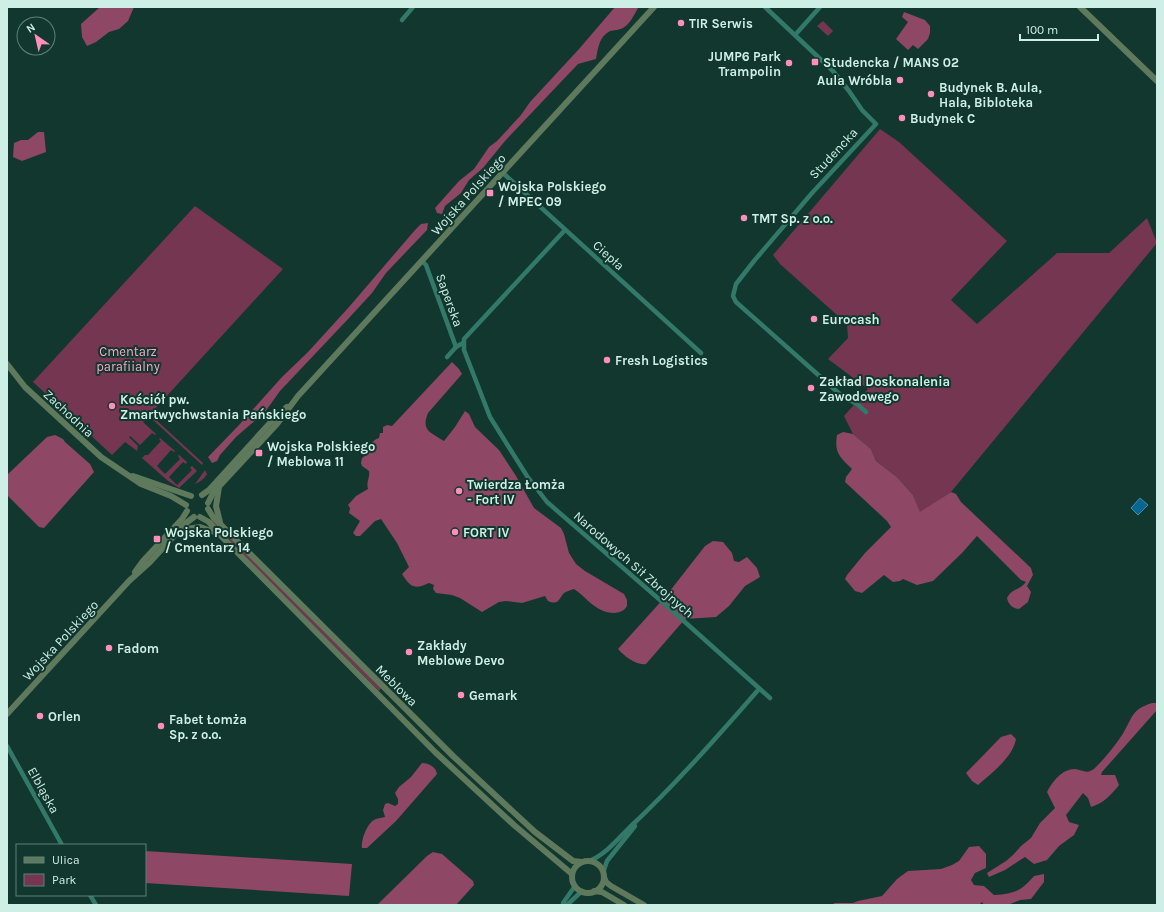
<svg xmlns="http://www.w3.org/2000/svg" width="1164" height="912" font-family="Karla,sans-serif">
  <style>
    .green { fill: #743650 }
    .forest { fill: #8e4764 }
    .water { fill: #076791; stroke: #4290aa }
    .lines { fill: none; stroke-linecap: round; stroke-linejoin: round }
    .street { stroke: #327969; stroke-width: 4.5 }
    .secondary { stroke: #5f795c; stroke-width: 6 }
    .poi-dot { fill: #ff8ebb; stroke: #11372f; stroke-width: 1.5 }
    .labels { text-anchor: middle; stroke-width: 4; stroke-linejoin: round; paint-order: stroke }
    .poi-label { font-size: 13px; font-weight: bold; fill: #cdefe5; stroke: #11372f; text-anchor: start }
    .street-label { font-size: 13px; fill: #cdefe5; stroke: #11372f }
    .park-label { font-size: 13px; fill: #faa6c5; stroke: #11372f }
  </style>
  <rect width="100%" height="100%" fill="#11372f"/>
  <g class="green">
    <polygon points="823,21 833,31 828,36 817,26"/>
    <polygon points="880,129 899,142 1007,241 951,300 977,324 1057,253 1109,253 1147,218 1157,243 951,492 920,513 913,495 897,477 876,461 871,449 853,434 844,416 868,389 828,359 848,338 847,324 780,264 773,255"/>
    <polygon points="195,206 283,269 143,422 156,434 155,435 152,433 140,445 130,436 129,437 138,446 137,451 125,442 112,455 33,382"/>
    <polygon points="154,418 203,463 202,465 153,420"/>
    <polygon points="160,438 175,451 174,452 171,450 157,466 165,474 180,459 178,456 179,455 187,462 186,464 183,462 169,477 177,485 192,470 190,468 192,466 197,471 179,488 168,481 142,458 145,455 148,455 161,441 159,439"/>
    <path d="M205,470L207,474C204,479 200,482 195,484Z"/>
    <polygon points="214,520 381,688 379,691 211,522"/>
  </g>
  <g class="forest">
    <polygon points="100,7 134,7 128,21 119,29 109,32 96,42 87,46 82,37 81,24"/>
    <path d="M615,7L638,8C634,15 630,24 623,28C619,30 614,30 610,31C599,37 598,48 596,59L578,64L505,141L483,168L469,180L461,193L445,206L442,214L437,213L435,208L459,181L474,169L489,147L497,141L521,115L530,102L579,49Z"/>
    <polygon points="904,12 925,20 930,26 930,33 928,39 918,49 913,45 908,50 896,39 908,22 902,17"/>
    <polygon points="38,132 44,132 46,152 22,161 13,157 14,143 21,140 28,140"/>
    <polygon points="428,223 427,230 386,273 372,293 349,318 280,391 265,412 236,437 220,455 217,461 212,463 208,457 211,454 239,425 282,377 308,352 349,307 415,230 421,224"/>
    <path d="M452,362L459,369L462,374L428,413C421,430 430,432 444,441L455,427L465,411L469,414L475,427L499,450L516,476L534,508L561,528L564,534L569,553L576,564L585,571L624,594L627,600V606C621,617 604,613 596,607C588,602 582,594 574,589C571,590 567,591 564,593C559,598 559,606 548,601L545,596L522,603L506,601L499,602L482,612L460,598L452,595L436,593L433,589L434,585L429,583C415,590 410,587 402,574L409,567L397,543L381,519L375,521L360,536H356L353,533L360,521L349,513L350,508L348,505L356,496L368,489C366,481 370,479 369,471L362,466L361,463L362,458L365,456C365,449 372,440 379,438L380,433H383V427L387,425L392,426Z"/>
    <path d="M843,432L853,434L871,449L876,461L897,477L913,495L920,512L951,492L956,494L961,502L1031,568L1033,575L1027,586L1031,592L1028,602L1019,609C1013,609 1008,604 1007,598C1012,588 1019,591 1026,582L1021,580L977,536L962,553L933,581L917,585L903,579L900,581L893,582L884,575L862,593L855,591L845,579L847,575L865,553L891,527L887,521L845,482L846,477L852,469C840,457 834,453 837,435Z"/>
    <polygon points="55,435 63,439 65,442 90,464 94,472 44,528 39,527 7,495 7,475 47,437"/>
    <path d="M713,541L723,542L732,553L734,561L739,562L747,557L757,568L760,577L745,586L729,606L716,617L685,619L646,664C637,666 624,656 618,649L666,596L705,546Z"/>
    <path d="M1152,703H1157V710L1102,772L1101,775H1115L1119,785C1111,795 1104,803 1091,807L1088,798L1083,793L1066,815L1069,822L1079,825L1074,835L1059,846L1047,860L1034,864L1025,857L1005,870L989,877L987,873L1006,861L1013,855L1021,846L1031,838L1040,823L1055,808L1047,792C1053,781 1062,769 1075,769C1083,770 1087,775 1095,768C1104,759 1115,746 1122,735C1133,718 1130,710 1152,703Z"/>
    <path d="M1011,734L1016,739C1013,757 992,773 978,785L972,781L966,773L1001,737Z"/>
    <path d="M422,763C429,763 436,767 437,774L396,821L367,848H362C361,840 367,822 376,819C378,818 382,818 385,817L383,810L385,804L388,803L395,806L398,804V799L395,793L399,787L411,777Z"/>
    <path d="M979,846L986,854V868L975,873L971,880L974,885L984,886L994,895C1014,894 1021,891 1034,876L1044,874V882L1031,899L1020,900L1008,905H984L982,902L979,905H831L835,903H853L858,901L882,896L897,879L908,871L941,869L952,865L959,861L969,847Z"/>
    <polygon points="145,851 352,864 349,896 145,883"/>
    <polygon points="433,852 442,854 473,881 474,885 456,905 377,905 427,856"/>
  </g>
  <polygon class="water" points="1140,498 1148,505 1138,515 1131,508"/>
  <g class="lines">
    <g class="street">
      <polyline points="765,7 833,71 849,91 862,110 876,124 812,193 754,261 736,284 733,296 736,302 842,396 857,404 866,412"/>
      <polyline points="402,20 413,7"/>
      <polyline points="795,35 820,7"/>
      <polyline points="503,173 701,353"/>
      <polyline points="565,230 464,339 464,350 490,417 527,476 547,502 667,606 770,698"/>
      <polyline points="422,261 426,265 456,347"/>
      <polyline points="447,357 456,347 463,343"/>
      <polyline points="7,746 62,845"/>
      <path d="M589,861C605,855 617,840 629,828C675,785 718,736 759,689"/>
      <polyline points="603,873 607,861 635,826"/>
      <polyline points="90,895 96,905"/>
      <polyline points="566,905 563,903 575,886"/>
      <polyline points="567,905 582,891"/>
    </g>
    <g class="secondary">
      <polyline points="1080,7 1157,81"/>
      <polyline points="7,364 25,387 101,457 141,484 171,496 186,505"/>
      <polyline points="133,476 191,496"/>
      <polyline points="219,487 216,506 220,522"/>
      <polyline points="202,495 209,490 270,423 287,407"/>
      <polyline points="208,503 213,493 277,424 298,396 654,7"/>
      <polyline points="208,509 213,517 453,756 535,832 573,861 582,862"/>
      <polyline points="200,517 209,522 218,533 435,752 514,825 572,874"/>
      <polyline points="179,530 200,527 217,533"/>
      <polyline points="135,572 143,561 182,519 187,511"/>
      <polyline points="7,714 129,581 150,562 186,523 194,517"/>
      <circle cx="588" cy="877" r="16"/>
      <polyline points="604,877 606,882 611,886 644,905"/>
      <polyline points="594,891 602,892 624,905"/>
    </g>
  </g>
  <g class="poi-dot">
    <circle cx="681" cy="23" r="4"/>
    <rect x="811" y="58" width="8" height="8" rx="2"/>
    <circle cx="789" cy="63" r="4"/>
    <circle cx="900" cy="80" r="4"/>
    <circle cx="931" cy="94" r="4"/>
    <circle cx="902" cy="118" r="4"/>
    <rect x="486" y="189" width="8" height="8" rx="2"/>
    <circle cx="744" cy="218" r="4"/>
    <circle cx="814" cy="319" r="4"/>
    <circle cx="607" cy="360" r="4"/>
    <circle cx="811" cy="388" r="4"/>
    <circle cx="112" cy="406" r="4"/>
    <rect x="255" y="449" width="8" height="8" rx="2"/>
    <circle cx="459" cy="491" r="4"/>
    <circle cx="455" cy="532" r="4"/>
    <rect x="153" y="535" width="8" height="8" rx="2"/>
    <circle cx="109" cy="648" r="4"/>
    <circle cx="409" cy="652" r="4"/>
    <circle cx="461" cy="695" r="4"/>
    <circle cx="40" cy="716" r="4"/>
    <circle cx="161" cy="726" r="4"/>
  </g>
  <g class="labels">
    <g class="poi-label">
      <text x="689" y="28">TIR Serwis</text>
      <text x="781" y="61" text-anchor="end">JUMP6 Park<tspan x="781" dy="15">Trampolin</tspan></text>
      <text x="823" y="67">Studencka / MANS 02</text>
      <text x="892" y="85" text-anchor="end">Aula Wróbla</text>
      <text x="939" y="92">Budynek B. Aula,<tspan x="939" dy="15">Hala, Bibloteka</tspan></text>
      <text x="910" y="123">Budynek C</text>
      <text x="498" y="191">Wojska Polskiego<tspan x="498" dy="15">/ MPEC 09</tspan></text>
      <text x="752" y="223">TMT Sp. z o.o.</text>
      <text x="822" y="324">Eurocash</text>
      <text x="615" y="365">Fresh Logistics</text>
      <text x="819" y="386">Zakład Doskonalenia<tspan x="819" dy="15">Zawodowego</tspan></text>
      <text x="120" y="404">Kościół pw.<tspan x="120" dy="15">Zmartwychwstania Pańskiego</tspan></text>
      <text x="267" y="451">Wojska Polskiego<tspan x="267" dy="15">/ Meblowa 11</tspan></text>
      <text x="467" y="489">Twierdza Łomża<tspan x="467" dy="15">- Fort IV</tspan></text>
      <text x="165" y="537">Wojska Polskiego<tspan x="165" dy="15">/ Cmentarz 14</tspan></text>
      <text x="463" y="537">FORT IV</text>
      <text x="417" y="650">Zakłady<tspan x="417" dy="15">Meblowe Devo</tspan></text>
      <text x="117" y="653">Fadom</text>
      <text x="469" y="700">Gemark</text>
      <text x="48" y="721">Orlen</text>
      <text x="169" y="724">Fabet Łomża<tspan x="169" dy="15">Sp. z o.o.</tspan></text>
    </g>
    <g class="street-label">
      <text transform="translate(833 153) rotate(-47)" y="5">Studencka</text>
      <text transform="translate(468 194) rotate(-48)" y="5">Wojska Polskiego</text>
      <text transform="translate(609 255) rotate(42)" y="5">Ciepła</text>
      <text transform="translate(450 300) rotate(70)" y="5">Saperska</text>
      <text transform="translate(69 413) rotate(43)" y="5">Zachodnia</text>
      <text transform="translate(634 564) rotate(41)" y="5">Narodowych Sił Zbrojnych</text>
      <text transform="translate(60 640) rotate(-47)" y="5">Wojska Polskiego</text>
      <text transform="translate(397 685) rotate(45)" y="5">Meblowa</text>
      <text transform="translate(44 790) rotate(61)" y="5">Elbląska</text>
    </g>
    <g class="park-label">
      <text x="128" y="356">Cmentarz<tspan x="128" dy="15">parafiialny</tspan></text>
    </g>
  </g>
  <rect width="1164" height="912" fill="none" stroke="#cdefe5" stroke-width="16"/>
  <rect x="16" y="844" width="130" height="52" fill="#11372f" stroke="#5c8178"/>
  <rect x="24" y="857" width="20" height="6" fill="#5f795c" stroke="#5c8178"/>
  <text x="52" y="864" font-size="12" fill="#cdefe5">Ulica</text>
  <rect x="24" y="874" width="20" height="12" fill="#743650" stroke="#5c8178"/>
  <text x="52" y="884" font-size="12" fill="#cdefe5">Park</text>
  <g transform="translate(36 36) rotate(326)"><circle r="19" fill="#11372f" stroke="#5c8178"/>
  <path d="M0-3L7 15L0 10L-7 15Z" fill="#ff8ebb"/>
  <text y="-6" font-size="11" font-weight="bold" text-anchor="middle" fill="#cdefe5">N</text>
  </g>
  <path d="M1020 34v6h78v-6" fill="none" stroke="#cdefe5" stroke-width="2"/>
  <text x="1026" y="34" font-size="12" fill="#cdefe5" stroke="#11372f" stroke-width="3" paint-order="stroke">100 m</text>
</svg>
